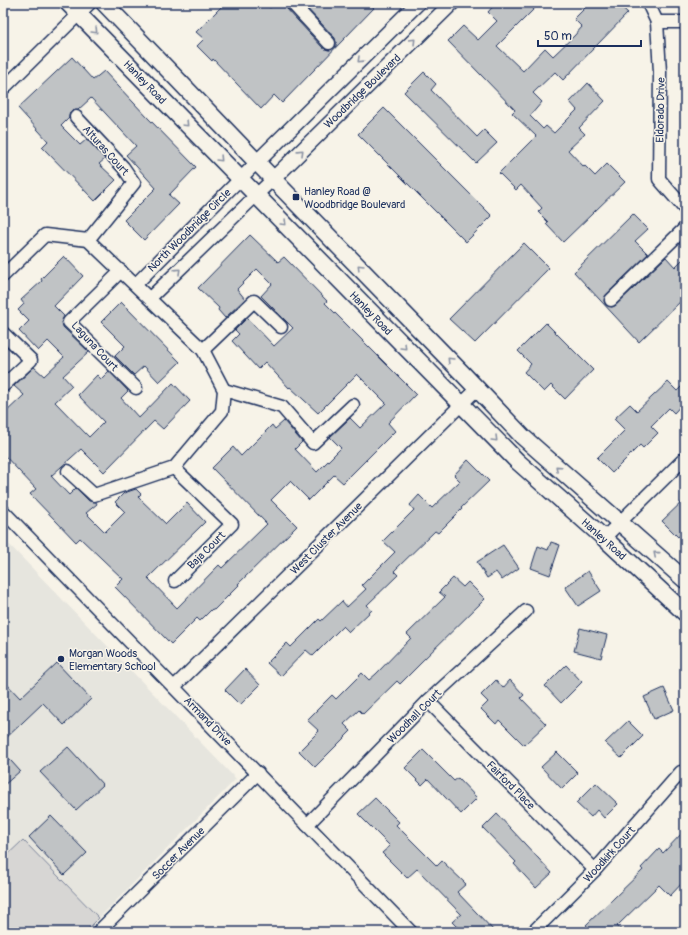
<svg xmlns="http://www.w3.org/2000/svg" width="688" height="935" font-family="Pangolin,sans-serif">
  <style>
    .built { fill: #e6e5de }
    .green { fill: #d7d6d4; stroke: #798299 }
    .building { fill: #c0c3c5; stroke: #1b2f5e }
    .lines { fill: none; stroke-linecap: round; stroke-linejoin: round }
    .minor-casing { stroke: #1b2f5e; stroke-width: 15 }
    .tertiary-casing { stroke: #1b2f5e; stroke-width: 17 }
    .secondary-casing { stroke: #1b2f5e; stroke-width: 19 }
    .minor { stroke: #f7f3e8; stroke-width: 12 }
    .tertiary { stroke: #f7f3e8; stroke-width: 14 }
    .secondary { stroke: #f7f3e8; stroke-width: 16 }
    .oneway { stroke: #8991a3 }
    .poi-dot { fill: #1b2f5e; stroke: #f7f3e8; stroke-width: 1.5 }
    .labels { text-anchor: middle; stroke-width: 3; stroke-linejoin: round; paint-order: stroke }
    .street-label { font-size: 11px; fill: #1b2f5e; stroke: #f7f3e8 }
    .poi-label { font-size: 11px; fill: #1b2f5e; stroke: #f7f3e8; text-anchor: start }
  </style>
  <rect width="100%" height="100%" fill="#f7f3e8"/>
  <filter id="ink" filterUnits="userSpaceOnUse"><feTurbulence type="fractalNoise" baseFrequency=".025" numOctaves="2"/><feDisplacementMap in="SourceGraphic" scale="8" xChannelSelector="R" yChannelSelector="G"/><feConvolveMatrix kernelMatrix="1 2 1 2 8 2 1 2 1" color-interpolation-filters="sRGB"/></filter>
  <g filter="url(#ink)">
    <polygon class="built" points="3,538 236,779 99,918 23,840 3,859"/>
    <polygon class="green" points="23,840 99,918 85,932 3,932 3,859"/>
    <g class="building">
      <polygon points="225,3 265,3 270,8 275,3 285,3 286,8 323,48 330,50 336,46 336,42 335,38 302,3 369,3 374,8 282,103 274,95 261,109 213,59 212,61 197,46 204,39 196,32"/>
      <polygon points="496,3 540,3 497,46 523,71 545,48 553,56 574,36 582,27 574,19 590,3 617,3 628,13 563,80 555,72 533,93 542,102 530,116 543,129 546,126 554,133 577,110 570,102 588,83 605,101 579,128 585,134 568,150 584,167 585,166 595,176 607,164 625,182 563,242 546,224 548,222 538,212 542,208 521,185 516,190 499,173 536,136 512,113 515,110 448,41 463,26 478,40 497,21 488,12"/>
      <polygon points="72,57 93,80 104,71 148,118 196,167 169,195 179,204 144,240 124,220 156,188 126,155 136,146 91,98 78,110 71,111 69,114 69,118 61,126 80,145 87,139 105,159 99,164 116,180 95,201 42,147 48,141 18,108"/>
      <polygon points="424,72 436,84 431,90 477,137 484,130 497,143 476,163 404,92"/>
      <polygon points="384,108 492,216 466,242 358,134"/>
      <polygon points="633,214 648,229 635,241 648,254 606,295 604,301 606,305 612,307 616,305 666,257 675,267 685,257 685,297 639,342 574,272"/>
      <polygon points="250,235 278,262 284,257 327,301 325,303 416,394 388,423 395,431 343,483 334,475 309,500 290,481 271,500 297,526 238,584 239,585 214,610 212,609 200,621 197,618 171,644 115,587 123,579 80,538 76,542 56,521 30,494 36,489 3,454 3,415 24,395 14,386 34,367 44,376 64,357 48,341 38,351 19,331 29,321 18,310 24,304 21,300 42,281 41,279 64,256 83,276 54,306 64,316 62,320 63,327 89,352 63,376 72,386 55,402 89,437 104,422 78,395 97,375 101,379 109,371 128,391 121,398 139,418 173,383 190,401 163,429 154,421 104,472 81,449 51,476 69,495 76,488 89,501 96,502 97,504 86,513 105,532 125,512 115,502 124,493 136,489 141,494 138,497 166,524 187,503 205,522 148,578 177,608 219,565 222,568 267,524 212,468 233,447 241,456 272,425 275,429 284,421 302,442 295,449 317,472 341,448 330,437 350,418 360,428 386,403 357,374 318,413 290,387 289,388 265,362 258,369 232,341 239,334 235,330 247,318 274,346 293,328 261,296 272,284 257,269 237,289 245,299 225,318 218,310 219,308 198,288"/>
      <polygon points="524,243 549,268 475,343 449,319"/>
      <polygon points="121,302 180,362 159,382 144,366 134,375 115,356 125,346 101,322"/>
      <polygon points="546,323 593,370 565,399 551,385 544,392 524,372 531,364 518,351"/>
      <polygon points="668,382 677,391 685,383 685,401 674,413 669,408 651,426 658,433 643,448 640,445 612,473 597,458 625,430 614,419 630,404 637,411"/>
      <polygon points="468,460 489,481 461,508 462,509 438,533 435,531 394,571 398,575 367,605 372,610 349,632 343,626 313,656 306,650 281,676 267,663 287,643 291,647 319,619 321,621 342,601 347,607 366,589 362,585 395,552 383,541 414,510 410,505 419,495 432,508 460,481 454,475"/>
      <polygon points="685,499 685,530 678,537 662,521"/>
      <polygon points="551,542 560,545 550,575 531,568 538,546 548,550"/>
      <polygon points="503,545 519,568 502,580 496,572 487,578 477,562"/>
      <polygon points="588,571 601,591 578,606 565,587"/>
      <polygon points="453,578 463,587 468,582 485,599 420,663 421,663 400,684 397,681 363,714 359,710 344,724 351,731 315,767 299,751 319,731 307,720 332,695 336,699 362,673 369,680 376,674 411,638 407,634 445,597 439,592"/>
      <polygon points="580,628 607,635 601,658 574,651"/>
      <polygon points="57,663 91,699 64,725 43,703 3,741 3,680 20,698"/>
      <polygon points="566,665 582,682 561,703 545,686"/>
      <polygon points="245,669 260,685 240,705 225,690"/>
      <polygon points="496,680 503,688 510,680 524,695 521,698 546,724 524,745 499,720 496,724 481,709 488,702 481,695"/>
      <polygon points="664,688 674,710 654,719 644,697"/>
      <polygon points="628,721 643,736 621,758 605,743"/>
      <polygon points="68,747 103,785 76,810 40,772"/>
      <polygon points="423,750 454,781 458,778 477,798 461,814 428,779 422,785 405,768"/>
      <polygon points="3,752 20,771 3,786"/>
      <polygon points="557,752 578,773 562,789 541,767"/>
      <polygon points="596,783 618,804 604,818 597,810 591,817 576,803"/>
      <polygon points="375,798 399,822 396,825 437,866 442,861 466,884 457,892 495,932 462,932 452,922 461,914 417,869 407,878 382,853 390,846 358,814"/>
      <polygon points="497,814 552,873 536,888 514,864 516,862 483,828"/>
      <polygon points="51,816 87,853 64,875 29,837"/>
      <polygon points="685,830 685,880 670,896 659,885 617,926 624,932 593,932 586,925 643,870 641,868 659,849 663,853"/>
    </g>
    <g class="lines">
      <g class="minor-casing">
        <g id="minor">
          <polyline points="292,3 329,43"/>
          <polyline points="648,3 657,22 660,72 659,179 685,209"/>
          <polyline points="657,22 685,22"/>
          <polyline points="3,89 90,3"/>
          <polyline points="76,117 123,167 134,183 88,240"/>
          <polyline points="121,271 69,322 136,388"/>
          <polyline points="3,276 45,235 88,240 203,350 224,390 222,411 174,468 94,495 68,471"/>
          <polyline points="136,284 257,162"/>
          <polyline points="150,298 273,179"/>
          <polyline points="611,300 685,228"/>
          <polyline points="3,333 31,360 3,386"/>
          <polyline points="203,350 254,301 281,327"/>
          <polyline points="224,390 282,407 313,443 353,405"/>
          <polyline points="174,468 232,524 175,581"/>
          <polyline points="3,511 411,932"/>
          <polyline points="604,538 685,458"/>
          <polyline points="174,687 477,389"/>
          <polyline points="428,701 595,870"/>
          <polyline points="307,825 428,701 526,611"/>
          <polyline points="98,932 258,773"/>
          <polyline points="533,932 595,870 681,772"/>
        </g>
      </g>
      <g class="tertiary-casing">
        <g id="tertiary">
          <polyline points="257,162 418,3"/>
          <polyline points="273,179 452,3"/>
        </g>
      </g>
      <g class="secondary-casing">
        <g id="secondary">
          <polyline points="68,3 517,461 604,538 685,613"/>
          <polyline points="104,3 273,179 464,375 523,437 685,580"/>
        </g>
      </g>
      <use href="#minor" class="minor"/>
      <use href="#tertiary" class="tertiary"/>
      <use href="#secondary" class="secondary"/>
    </g>
    <defs><path id="oneway-chevron" d="M-2-3.5L2.5 0L-2 3.5" fill="none" stroke-width="1.6" stroke-linecap="round" stroke-linejoin="round"/></defs>
    <g class="oneway">
      <use href="#oneway-chevron" transform="translate(95 31) rotate(46)"/>
      <use href="#oneway-chevron" transform="translate(413 41) rotate(-45)"/>
      <use href="#oneway-chevron" transform="translate(360 60) rotate(136)"/>
      <use href="#oneway-chevron" transform="translate(186 124) rotate(46)"/>
      <use href="#oneway-chevron" transform="translate(301 152) rotate(-44)"/>
      <use href="#oneway-chevron" transform="translate(220 159) rotate(46)"/>
      <use href="#oneway-chevron" transform="translate(284 223) rotate(46)"/>
      <use href="#oneway-chevron" transform="translate(360 267) rotate(-134)"/>
      <use href="#oneway-chevron" transform="translate(178 271) rotate(-44)"/>
      <use href="#oneway-chevron" transform="translate(404 347) rotate(46)"/>
      <use href="#oneway-chevron" transform="translate(450 360) rotate(-134)"/>
      <use href="#oneway-chevron" transform="translate(495 439) rotate(45)"/>
      <use href="#oneway-chevron" transform="translate(558 468) rotate(-138)"/>
      <use href="#oneway-chevron" transform="translate(656 554) rotate(-139)"/>
    </g>
  </g>
  <g class="poi-dot">
    <rect x="292" y="193" width="8" height="8" rx="2"/>
    <circle cx="61" cy="659" r="4"/>
  </g>
  <g class="labels">
    <g class="street-label">
      <text transform="translate(145 82) rotate(46)" y="4">Hanley Road</text>
      <text transform="translate(362 91) rotate(-44)" y="4">Woodbridge Boulevard</text>
      <text transform="translate(660 110) rotate(-89)" y="4">Eldorado Drive</text>
      <text transform="translate(106 150) rotate(48)" y="4">Alturas Court</text>
      <text transform="translate(189 230) rotate(-45)" y="4">North Woodbridge Circle</text>
      <text transform="translate(371 313) rotate(46)" y="4">Hanley Road</text>
      <text transform="translate(95 346) rotate(47)" y="4">Laguna Court</text>
      <text transform="translate(326 538) rotate(-45)" y="4">West Cluster Avenue</text>
      <text transform="translate(604 539) rotate(42)" y="4">Hanley Road</text>
      <text transform="translate(206 550) rotate(-45)" y="4">Baja Court</text>
      <text transform="translate(414 716) rotate(-45)" y="4">Woodhall Court</text>
      <text transform="translate(208 721) rotate(46)" y="4">Armand Drive</text>
      <text transform="translate(511 785) rotate(45)" y="4">Fairford Place</text>
      <text transform="translate(178 853) rotate(-45)" y="4">Soccer Avenue</text>
      <text transform="translate(609 854) rotate(-48)" y="4">Woodkirk Court</text>
    </g>
    <g class="poi-label">
      <text x="304" y="195">Hanley Road @<tspan x="304" dy="13">Woodbridge Boulevard</tspan></text>
      <text x="69" y="657">Morgan Woods<tspan x="69" dy="13">Elementary School</tspan></text>
    </g>
  </g>
  <rect width="688" height="935" fill="none" stroke="#f7f3e8" stroke-width="16"/>
  <rect x="8" y="8" width="672" height="919" fill="none" stroke="#1b2f5e" stroke-width="1.5" filter="url(#ink)"/>
  <path d="M538 40v6h103v-6" fill="none" stroke="#1b2f5e" stroke-width="2"/>
  <text x="544" y="40" font-size="12" fill="#1b2f5e" stroke="#f7f3e8" stroke-width="3" paint-order="stroke">50 m</text>
</svg>
